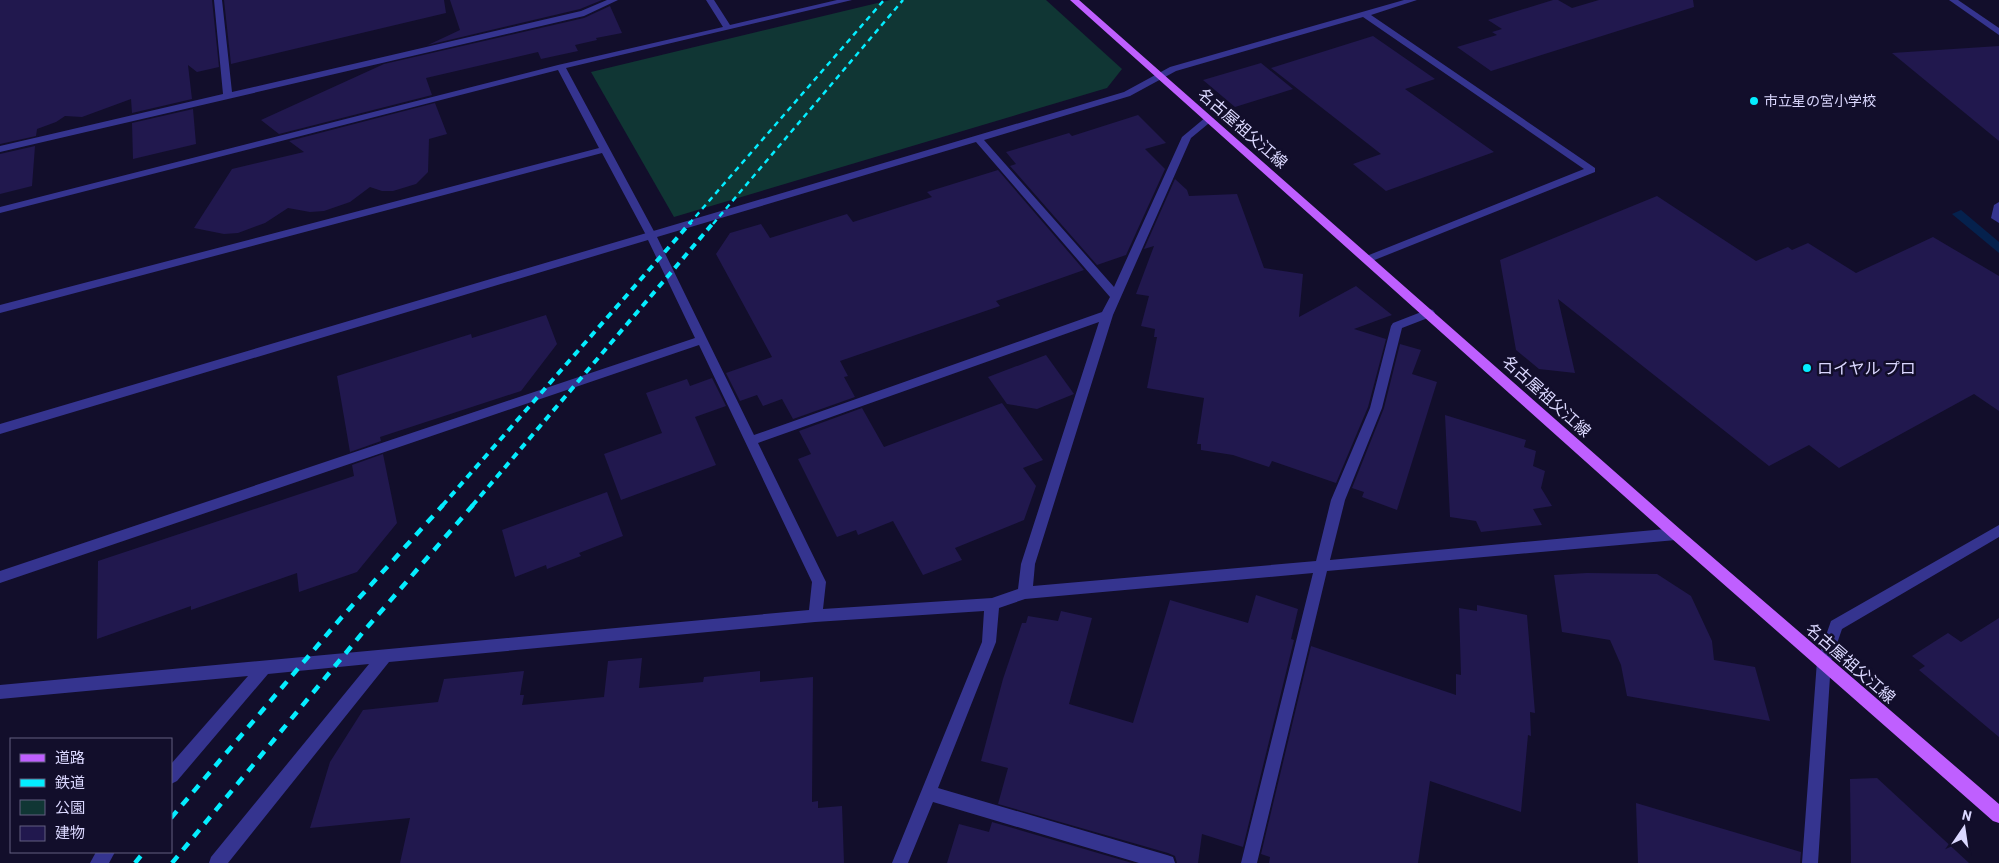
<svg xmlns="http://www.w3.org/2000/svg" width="1999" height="863" font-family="Barlow,'Noto Sans JP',sans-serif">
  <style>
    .green { fill: #103634 }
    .water { fill: #05214d }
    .building { fill: #21184e }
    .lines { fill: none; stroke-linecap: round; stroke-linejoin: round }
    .service { fill: #35348f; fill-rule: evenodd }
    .minor { fill: #35348f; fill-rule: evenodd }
    .primary { fill: #bf5fff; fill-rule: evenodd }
    .rail-far2 { stroke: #04edff; stroke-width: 2.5; stroke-dasharray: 5.5 4.5; stroke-linecap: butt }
    .rail-far1 { stroke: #04edff; stroke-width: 4; stroke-dasharray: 7 5.5; stroke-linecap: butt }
    .rail { stroke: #04edff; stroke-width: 4.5; stroke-dasharray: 9 8; stroke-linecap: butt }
    .poi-dot { fill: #04edff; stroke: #120e2b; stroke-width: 2 }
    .labels { text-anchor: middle; stroke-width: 5; stroke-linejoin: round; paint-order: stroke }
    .far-poi-label { font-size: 14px; fill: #dbd8ff; stroke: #120e2b; text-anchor: start }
    .street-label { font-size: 16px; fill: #dbd8ff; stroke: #120e2b }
    .poi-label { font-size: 16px; fill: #dbd8ff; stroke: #120e2b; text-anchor: start }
  </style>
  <rect width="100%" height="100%" fill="#120e2b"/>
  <polygon class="green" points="890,0 1046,0 1122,69 1107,88 674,217 591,72"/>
  <polygon class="water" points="1961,210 1999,242 1999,253 1952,214"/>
  <g class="building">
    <polygon points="0,0 212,0 219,67 197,72 188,65 192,99 132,113 131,99 82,117 65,116 56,122 37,129 36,136 0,144"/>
    <polygon points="224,0 444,0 446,13 231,64"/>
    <polygon points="450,0 602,0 580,9 428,45 460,30"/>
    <polygon points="1553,0 1558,0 1572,8 1599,0 1693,0 1694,7 1491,71 1457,47 1497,35 1492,32 1502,29 1488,20"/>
    <polygon points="610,6 622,33 596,38 597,40 575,45 578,51 541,59 538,52 426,78 432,95 279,134 261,120 384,64 584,18"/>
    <polygon points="1373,36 1435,79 1405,89 1494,152 1386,191 1353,164 1381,154 1271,68"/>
    <polygon points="1999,46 1999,141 1892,53"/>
    <polygon points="1261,63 1293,89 1235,107 1203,80"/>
    <polygon points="435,103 447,134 429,139 428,172 416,184 393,191 382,191 370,187 350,202 324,211 310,212 288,208 265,223 238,233 224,234 194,228 232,169 304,152 289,141"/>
    <polygon points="193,109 196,144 133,159 132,123"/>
    <polygon points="1138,115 1166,143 1145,149 1165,169 1126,255 1097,265 1010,166 1016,164 1006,152 1069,133 1072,136"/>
    <polygon points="35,146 32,186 0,194 0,154"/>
    <polygon points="998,170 1084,270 996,301 1000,306 840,361 848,376 844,377 855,397 793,419 782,399 763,406 757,395 740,401 726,373 772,357 716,254 730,233 761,224 770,238 847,214 853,222 932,197 927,192"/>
    <polygon points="1175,179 1187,190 1189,196 1237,194 1264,268 1303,274 1299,317 1356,286 1392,315 1354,329 1386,339 1368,407 1336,483 1272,461 1269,467 1233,455 1201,450 1201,444 1197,444 1204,398 1147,388 1157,337 1154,337 1155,329 1141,326 1149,296 1136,294 1154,246 1144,249"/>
    <polygon points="1657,196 1756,261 1788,247 1792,250 1808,243 1856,273 1933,237 1999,276 1999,411 1974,394 1839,468 1809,445 1769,466 1558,299 1575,373 1539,369 1516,350 1500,260"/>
    <polygon points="546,315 557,344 521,391 380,437 381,441 350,452 337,376 471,334 472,338"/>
    <polygon points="1400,344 1421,350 1412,374 1437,382 1397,510 1362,497 1364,492 1352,488 1384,408"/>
    <polygon points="1046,355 1074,394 1037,409 1007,404 988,377"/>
    <polygon points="712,378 726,406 695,417 716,465 621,500 604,454 662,433 646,393 687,379 690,386"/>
    <polygon points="1002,403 1043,460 1023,468 1036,486 1024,520 955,548 962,560 923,575 893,521 858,535 856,530 837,537 798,459 811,454 799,431 862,408 884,447"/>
    <polygon points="1445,415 1526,440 1524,447 1536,451 1533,466 1545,471 1541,488 1552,506 1533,509 1542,525 1481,532 1476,521 1450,517"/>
    <polygon points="383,454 397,523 357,572 299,592 297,573 191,610 191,606 97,639 98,561 354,476 352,465"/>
    <polygon points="607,492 623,536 579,553 581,556 547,569 546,565 515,577 502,530"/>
    <polygon points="1587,573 1657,574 1691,596 1712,641 1714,660 1755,667 1770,721 1627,696 1621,665 1610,640 1562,632 1554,575"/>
    <polygon points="1256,595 1298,609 1291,639 1294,640 1243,847 1202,834 1198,863 1177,863 1175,856 1168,853 998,804 1008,768 981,761 1003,679 1022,623 1026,623 1028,616 1058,621 1061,611 1092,618 1069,704 1133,723 1170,600 1248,623"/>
    <polygon points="1477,605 1527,615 1535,713 1530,712 1531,736 1528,735 1521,812 1430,781 1418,863 1269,863 1270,857 1261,854 1311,646 1456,695 1456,674 1461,675 1459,608 1477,611"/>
    <polygon points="1999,618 1999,737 1919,670 1925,666 1912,656 1948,633 1961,642"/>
    <polygon points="642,658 639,688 703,682 704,677 760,671 760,682 813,677 812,802 818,801 818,808 842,806 844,863 400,863 410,818 310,828 330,762 363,710 438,702 444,679 524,671 520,695 524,695 522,705 604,697 608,661"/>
    <polygon points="1877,778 1969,863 1851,863 1850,779"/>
    <polygon points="1636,803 1801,852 1800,863 1638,863"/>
    <polygon points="992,822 1132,863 947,863 959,824 989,832"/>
  </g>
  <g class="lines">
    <g class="service">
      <polygon points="214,0 222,0 232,92 581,11 607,0 618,0 584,16 0,152 0,146 223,94"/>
      <polygon points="706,0 714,0 730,25 837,0 852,0 566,68 656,235 655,237 651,238 646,235 602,153 0,313 0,305 599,148 558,70 0,213 0,207 558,65 723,27"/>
    </g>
    <g class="minor">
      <path d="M1404,0H1417L1371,15L1595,168V172L1372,261H1364L1363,259L1364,257L1584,169L1363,17L1176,71L1130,96L984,140L1114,287L1182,137L1206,117L1209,116L1214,119L1191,138L1113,315L1035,564L1033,586L1316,561L1331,500L1370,408L1391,326L1393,323L1429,309L1433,310L1435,313L1433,316L1402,328L1382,408L1345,500L1330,560L1676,528L1681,530L1683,534L1681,538L1676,540L1327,571L1257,863H1241L1313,573L1025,599L999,608L996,642L938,788L1167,855L1173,857L1175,863H1139L933,802L908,863H892L982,642L984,611L815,622L389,662L228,863H209L211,857L369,664L268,674L177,781L171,784V764L248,676L0,699V685L809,610L812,582L699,345L0,583V571L695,338L648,240L0,434V424L1124,92L1170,67ZM976,142L1110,297L1102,312L754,435L657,237ZM1099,322L1021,564L1018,589L992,598L823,609L826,582L758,443Z"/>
      <polygon points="1949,0 1958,0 1999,28 1999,35"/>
      <polygon points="1999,202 1999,223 1991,218 1994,205"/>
      <polygon points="1999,525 1999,537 1842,629 1831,661 1818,863 1802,863 1817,661 1831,621"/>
      <polygon points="96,852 115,852 109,863 90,863"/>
    </g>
    <polygon class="primary" points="1070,0 1079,0 1681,530 1999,804 1999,823 1993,821 1671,538"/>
    <g class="rail-far2">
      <polyline points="689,224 884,0"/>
      <polyline points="713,224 903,0"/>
    </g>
    <g class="rail-far1">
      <polyline points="442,506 691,222"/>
      <polyline points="472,506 714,222"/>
    </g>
    <g class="rail">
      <polyline points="171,818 341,618 443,505"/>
      <polyline points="135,863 144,852"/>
      <polyline points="172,863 364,631 473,505"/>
    </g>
  </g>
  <g class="poi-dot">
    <circle cx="1754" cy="101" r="5"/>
    <circle cx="1807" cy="368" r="5"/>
  </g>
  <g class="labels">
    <g class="far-poi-label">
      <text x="1764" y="106">市立星の宮小学校</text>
    </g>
    <g class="street-label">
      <text transform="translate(1243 128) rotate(41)" y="6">名古屋祖父江線</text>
      <text transform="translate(1547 396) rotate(42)" y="6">名古屋祖父江線</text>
      <text transform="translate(1851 663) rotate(41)" y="6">名古屋祖父江線</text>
    </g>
    <g class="poi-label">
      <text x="1817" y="374">ロイヤル プロ</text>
    </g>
  </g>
  <rect x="10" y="738" width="162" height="115" fill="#120e2b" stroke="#625f80"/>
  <rect x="20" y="754" width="25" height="8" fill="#bf5fff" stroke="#625f80"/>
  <text x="55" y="763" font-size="15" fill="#dbd8ff">道路</text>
  <rect x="20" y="779" width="25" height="8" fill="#04edff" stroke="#625f80"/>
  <text x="55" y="788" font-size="15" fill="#dbd8ff">鉄道</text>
  <rect x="20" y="800" width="25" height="15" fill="#103634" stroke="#625f80"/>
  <text x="55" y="813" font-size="15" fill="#dbd8ff">公園</text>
  <rect x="20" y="826" width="25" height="15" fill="#21184e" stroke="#625f80"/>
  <text x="55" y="838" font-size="15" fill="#dbd8ff">建物</text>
  <g transform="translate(1964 828) rotate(13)" stroke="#120e2b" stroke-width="4" paint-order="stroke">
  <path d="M0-4L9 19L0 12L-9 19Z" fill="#dbd8ff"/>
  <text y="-8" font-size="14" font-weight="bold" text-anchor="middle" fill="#dbd8ff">N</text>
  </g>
</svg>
